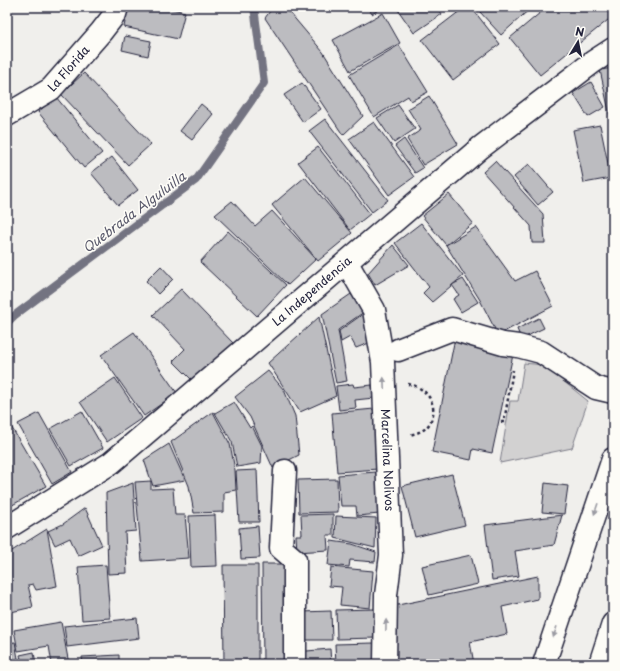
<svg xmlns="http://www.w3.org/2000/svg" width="620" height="671" font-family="'Playpen Sans',sans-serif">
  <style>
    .green { fill: #d2d1d1; stroke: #7a7a86 }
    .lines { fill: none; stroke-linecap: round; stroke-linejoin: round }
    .stream { stroke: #737381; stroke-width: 8 }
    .building { fill: #bcbcc0; stroke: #22223b }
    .minor-casing { stroke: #22223b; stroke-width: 25 }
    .major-casing { stroke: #22223b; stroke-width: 25 }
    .path { stroke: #22223b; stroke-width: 2.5; stroke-dasharray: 3 3; stroke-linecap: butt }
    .minor { stroke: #fdfcf7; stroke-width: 22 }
    .major { stroke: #fdfcf7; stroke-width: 22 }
    .oneway { fill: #9a9aa2 }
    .labels { text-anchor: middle; stroke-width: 3; stroke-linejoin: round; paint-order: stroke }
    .street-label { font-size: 12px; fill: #22223b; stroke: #fdfcf7 }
    .water-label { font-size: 13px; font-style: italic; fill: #58586a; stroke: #fdfcf7 }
  </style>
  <rect width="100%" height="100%" fill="#f0efec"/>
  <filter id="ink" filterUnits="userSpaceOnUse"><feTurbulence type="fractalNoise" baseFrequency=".025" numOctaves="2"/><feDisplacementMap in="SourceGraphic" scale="8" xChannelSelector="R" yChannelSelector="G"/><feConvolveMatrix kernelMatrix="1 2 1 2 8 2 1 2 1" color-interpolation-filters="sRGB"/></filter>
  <g filter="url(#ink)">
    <polygon class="green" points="524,363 543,365 588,401 572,448 500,463 510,401 518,401"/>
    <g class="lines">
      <polyline class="stream" points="7,323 15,315 196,180 264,83 254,7"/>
    </g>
    <g class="building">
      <polygon points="128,7 164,7 185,12 178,39 124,27"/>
      <polygon points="273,7 285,7 323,52 363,116 343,135 265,18"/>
      <polygon points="367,7 383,7 372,14"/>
      <polygon points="396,7 437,7 442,14 414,33"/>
      <polygon points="465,7 471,7 500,44 453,80 422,40"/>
      <polygon points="486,7 532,7 501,35 480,12"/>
      <polygon points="547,7 613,7 613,16 540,75 510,38"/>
      <polygon points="383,13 400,43 350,71 333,40"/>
      <polygon points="125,36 151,41 148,56 122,50"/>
      <polygon points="399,45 428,92 411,101 408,96 374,117 349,75"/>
      <polygon points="613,68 613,130 600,70"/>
      <polygon points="84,73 151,144 128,165 61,94"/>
      <polygon points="591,82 605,107 588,117 573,93"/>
      <polygon points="302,83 321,109 303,122 284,95"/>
      <polygon points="429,96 458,144 423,165 407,139 421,130 408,109"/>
      <polygon points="56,97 102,153 84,168 38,112"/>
      <polygon points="201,104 213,114 192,140 180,131"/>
      <polygon points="398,105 415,129 394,143 377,118"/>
      <polygon points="325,119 388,200 372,212 309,131"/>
      <polygon points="374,122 414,177 389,195 349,139"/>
      <polygon points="600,125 611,178 584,183 573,130"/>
      <polygon points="404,139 423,168 415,173 395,146"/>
      <polygon points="318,147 370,214 350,230 298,162"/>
      <polygon points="112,157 138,190 118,205 91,173"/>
      <polygon points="495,161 543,214 545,243 532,243 531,226 483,172"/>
      <polygon points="529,164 553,192 538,205 514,177"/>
      <polygon points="305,177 352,233 318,261 272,205"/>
      <polygon points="449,194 473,223 446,245 422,216"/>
      <polygon points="232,201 255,226 272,211 316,259 288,285 215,215"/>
      <polygon points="421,223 463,276 432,302 423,293 429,287 395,243"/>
      <polygon points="476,227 515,281 535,271 553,306 498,335 480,300 446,245"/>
      <polygon points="228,231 286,285 257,316 200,262"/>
      <polygon points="393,245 409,265 375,285 368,273"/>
      <polygon points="161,266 173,279 158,294 146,281"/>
      <polygon points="463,279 478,302 461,312 453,299 459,295 452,285"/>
      <polygon points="181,289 234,344 194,382 173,361 185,349 153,315"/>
      <polygon points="351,294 364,312 338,330 347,381 336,383 322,314"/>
      <polygon points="363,314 367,328 369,343 356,348 350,337 341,342 339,331"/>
      <polygon points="319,317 336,396 300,412 268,363"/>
      <polygon points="539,318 544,328 521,339 517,329"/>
      <polygon points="134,332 177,393 144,416 101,355"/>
      <polygon points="455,338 514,350 492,453 473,449 471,460 432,452"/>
      <polygon points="268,371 284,390 295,416 299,455 273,468 250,417 235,397"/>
      <polygon points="115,378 142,418 107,442 80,402"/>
      <polygon points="353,384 354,387 372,385 374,398 355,400 356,408 339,410 336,386"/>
      <polygon points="234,402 250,428 252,426 262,446 261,463 237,467 232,442 215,413"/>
      <polygon points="374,409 378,469 337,472 332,413"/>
      <polygon points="82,411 103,448 71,466 50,429"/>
      <polygon points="213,412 230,444 235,470 236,490 224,492 224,512 194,513 189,486 171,442"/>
      <polygon points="39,413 72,472 52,484 18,424"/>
      <polygon points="7,423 9,423 46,486 7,508"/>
      <polygon points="169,444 185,480 153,486 144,460"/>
      <polygon points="257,470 259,522 239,522 236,471"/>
      <polygon points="376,472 380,514 357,516 356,506 341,506 338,475"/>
      <polygon points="452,474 465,525 415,537 402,486"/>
      <polygon points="337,479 338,512 299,513 298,480"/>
      <polygon points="151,481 151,489 173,488 175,515 185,515 189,558 142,561 135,482"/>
      <polygon points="133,483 136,531 125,532 127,573 108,574 106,493"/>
      <polygon points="545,483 568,486 564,514 542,512"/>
      <polygon points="85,508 102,545 78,556 70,538 55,545 48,531 63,524"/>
      <polygon points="333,514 333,535 327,535 328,550 297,552 296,535 302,535 301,515"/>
      <polygon points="215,515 217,566 191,567 189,516"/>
      <polygon points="562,515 554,545 515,551 519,576 492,580 485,525"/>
      <polygon points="336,516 376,518 375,548 335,538"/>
      <polygon points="258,526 260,558 241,559 239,528"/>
      <polygon points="47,529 57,586 36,590 33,584 28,585 33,607 11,612 7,595 7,554"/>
      <polygon points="331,541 352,544 376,552 375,562 350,560 349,567 328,565"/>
      <polygon points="471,555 478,584 429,595 422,566"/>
      <polygon points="262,564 293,564 293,664 263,664"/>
      <polygon points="106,565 110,618 82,620 78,567"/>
      <polygon points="223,565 258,565 258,664 224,664"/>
      <polygon points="331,567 373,571 370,608 340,605 342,587 329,586"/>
      <polygon points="538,576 538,599 502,607 507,634 470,642 474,664 393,664 393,606"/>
      <polygon points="375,609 376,638 337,639 336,610"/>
      <polygon points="331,611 332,640 301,640 301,612"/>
      <polygon points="137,618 139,638 67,647 64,626"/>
      <polygon points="61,622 69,664 52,664 49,646 18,651 14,630"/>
      <polygon points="15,642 19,664 7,664 7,643"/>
      <polygon points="374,643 375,664 336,664 335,644"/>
      <polygon points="330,649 331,664 296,664 295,652"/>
      <polygon points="34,652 36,664 22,664 20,655"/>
      <polygon points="119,655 119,664 83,664 82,657"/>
    </g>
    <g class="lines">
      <g class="minor-casing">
        <g id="minor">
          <path id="s1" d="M7,115L51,89L101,32L115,14L117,7"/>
          <path id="s2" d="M347,263L374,310L383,362L391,555L386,595L385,664"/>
          <polyline points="398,350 452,329 503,344 518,346 541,352 596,388 613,392"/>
          <polyline points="285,471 281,548 295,560 295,664"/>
          <path id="s3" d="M7,528L111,463L480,148L593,62L613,49"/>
        </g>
      </g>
      <g class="major-casing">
        <g id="major">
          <polyline points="544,664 613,459"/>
          <polyline points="600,664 613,624"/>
        </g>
      </g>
      <g class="path">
        <path d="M408,384C428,387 442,409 427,427C422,432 416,433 410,435"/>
        <polyline points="501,422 504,422 513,370"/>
      </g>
      <use href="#minor" class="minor"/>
      <use href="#major" class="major"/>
    </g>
    <defs><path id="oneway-solid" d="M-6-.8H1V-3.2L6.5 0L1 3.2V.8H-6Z"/></defs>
    <g class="oneway">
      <use href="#oneway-solid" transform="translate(384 383) rotate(-92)"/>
      <use href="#oneway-solid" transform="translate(596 509) rotate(109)"/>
      <use href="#oneway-solid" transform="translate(386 625) rotate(-89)"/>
      <use href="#oneway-solid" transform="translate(555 632) rotate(109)"/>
    </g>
  </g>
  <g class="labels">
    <g class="street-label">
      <text dy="4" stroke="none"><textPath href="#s1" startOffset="78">La Florida</textPath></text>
      <text dy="4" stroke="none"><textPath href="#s3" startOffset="387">La Independencia</textPath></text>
      <text dy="4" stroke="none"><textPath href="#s2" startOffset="205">Marcelina Nolivos</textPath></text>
    </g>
    <g class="water-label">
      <text transform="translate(134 212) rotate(-37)" y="5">Quebrada Alguluilla</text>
    </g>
  </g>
  <rect width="620" height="671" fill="none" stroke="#fdfcf7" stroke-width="24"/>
  <rect x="12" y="12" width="596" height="647" fill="none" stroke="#22223b" stroke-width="1.5" filter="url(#ink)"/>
  <g transform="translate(578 42) rotate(10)" stroke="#fdfcf7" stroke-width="3" paint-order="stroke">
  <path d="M0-3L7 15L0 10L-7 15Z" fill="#22223b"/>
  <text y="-6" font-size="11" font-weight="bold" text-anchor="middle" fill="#22223b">N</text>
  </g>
</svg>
